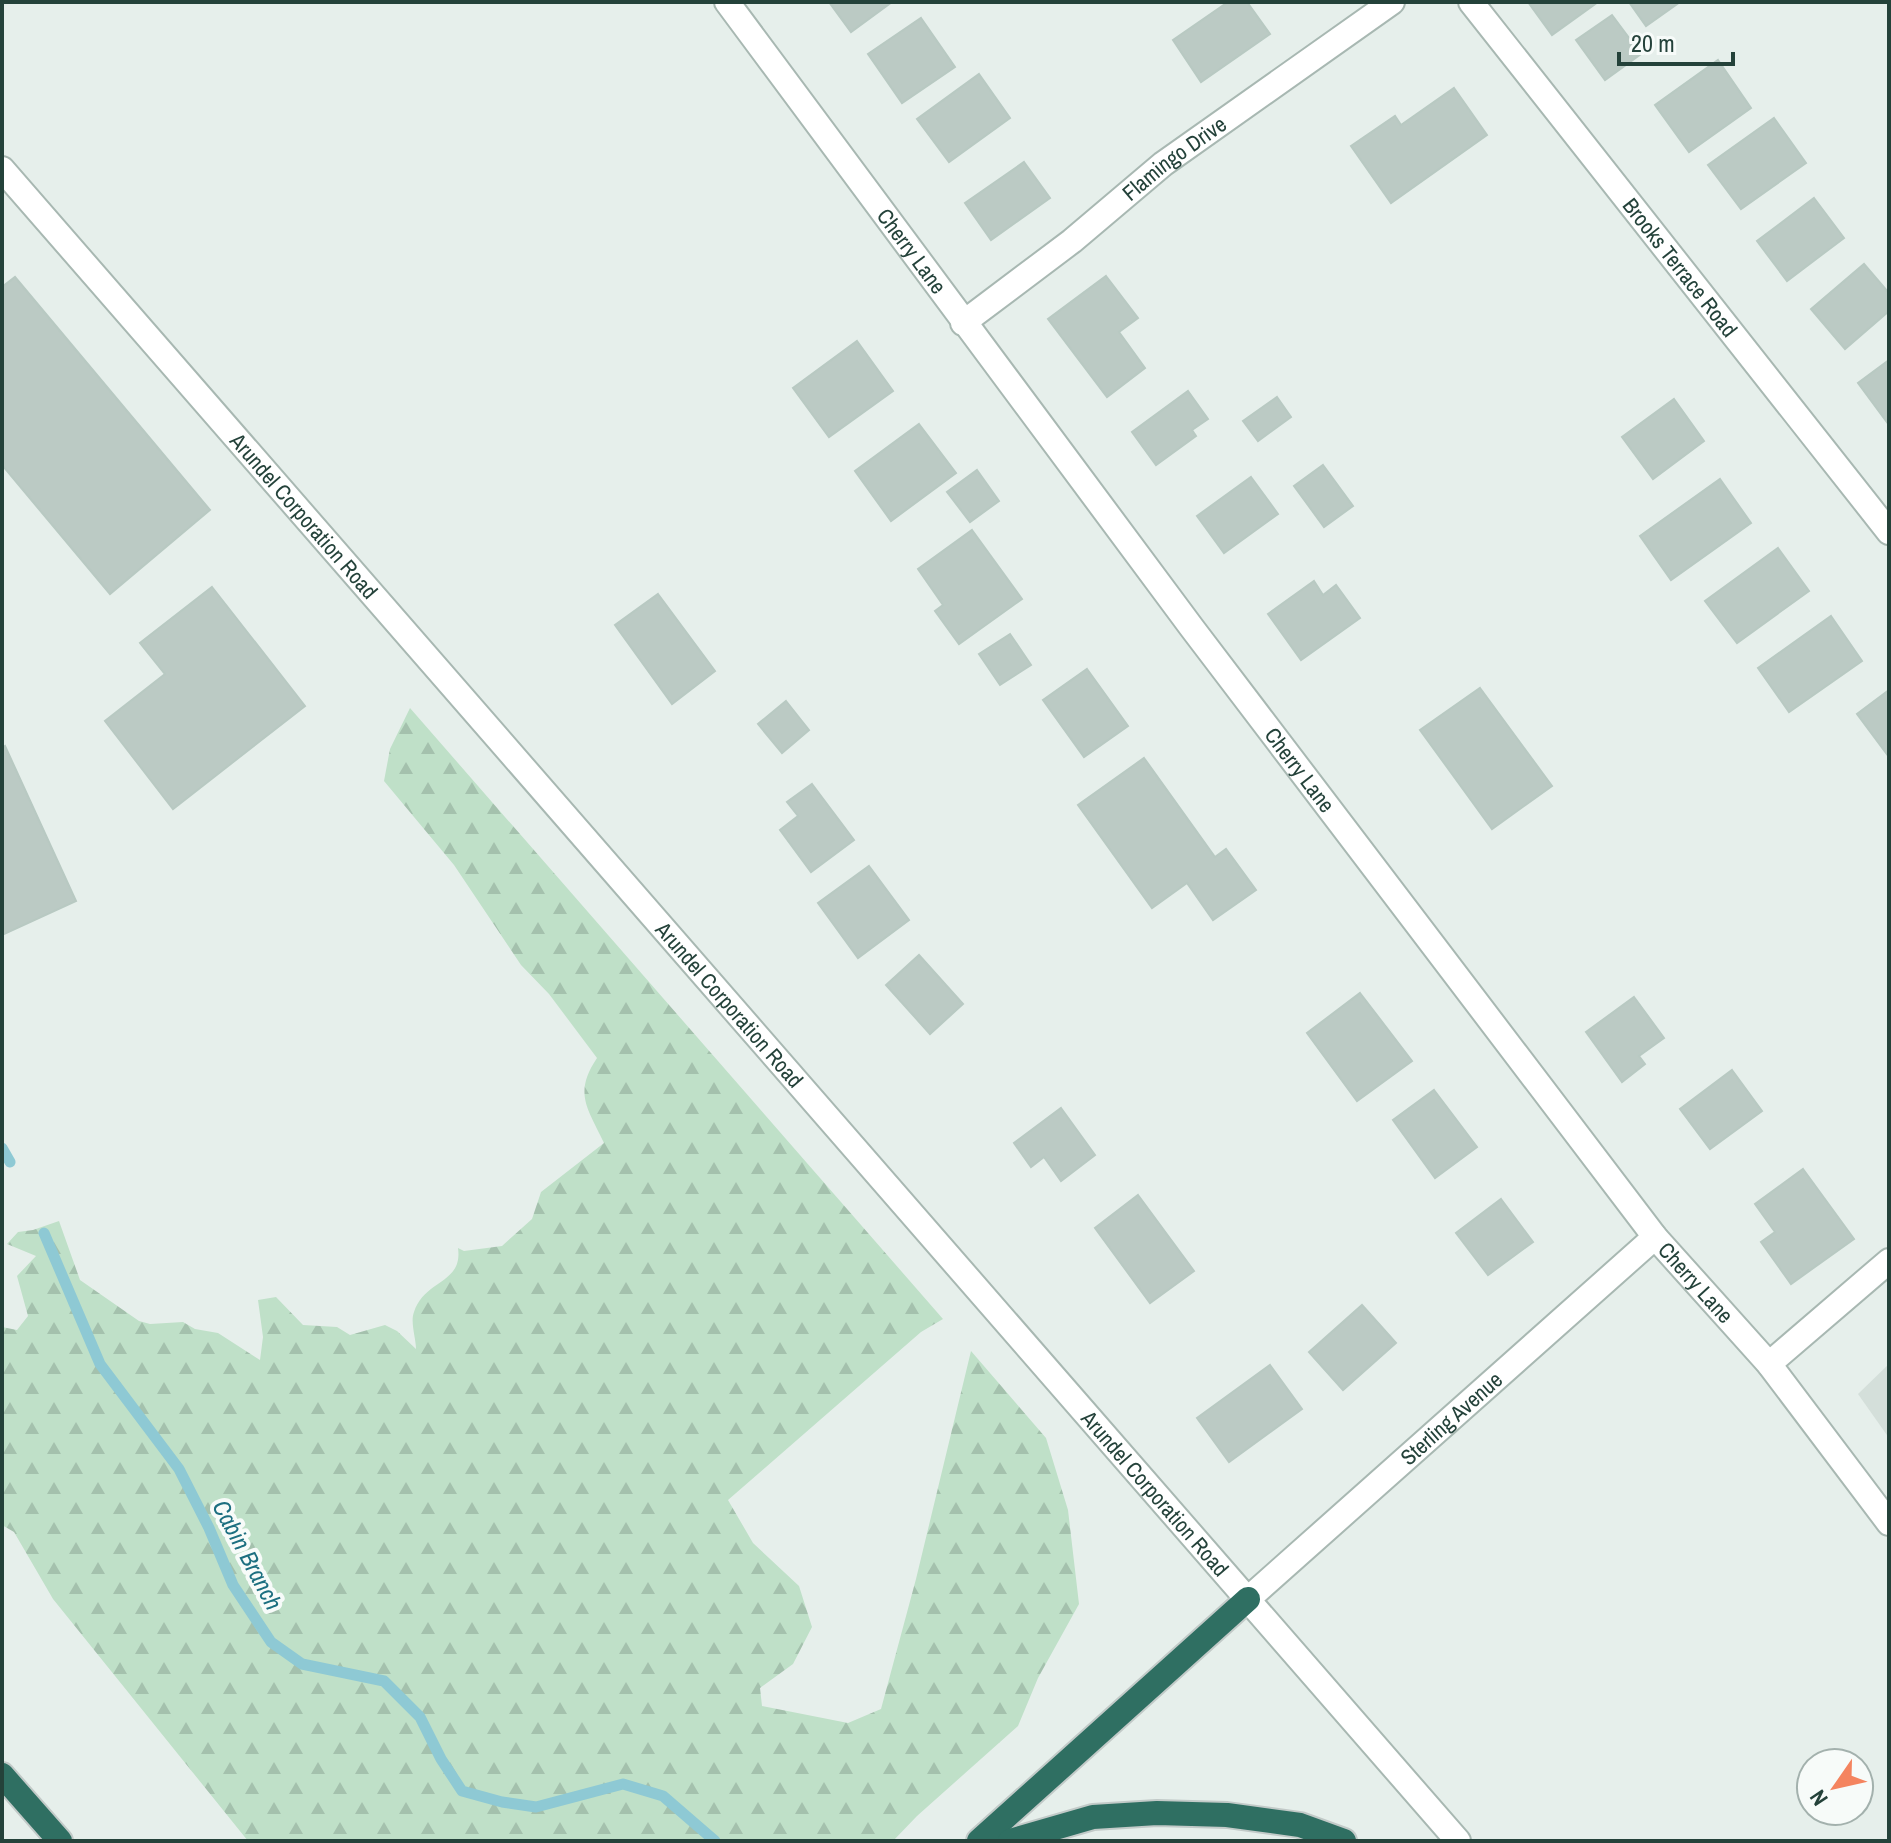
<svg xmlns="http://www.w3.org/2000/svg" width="1891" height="1843" font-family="'Archivo Narrow',sans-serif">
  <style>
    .built { fill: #d4dfda }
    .forest { fill: url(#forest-firs) }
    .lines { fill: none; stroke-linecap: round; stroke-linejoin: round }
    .stream { stroke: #8ec9d4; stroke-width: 11 }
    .building { fill: #bbcac4; stroke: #b8c9c2; stroke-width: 2 }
    .minor-casing { stroke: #a8b8b2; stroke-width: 28 }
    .tertiary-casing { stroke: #a8b8b2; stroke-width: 28 }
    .motorway-casing { stroke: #c2cac8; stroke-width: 28 }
    .minor { stroke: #fff; stroke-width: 24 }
    .tertiary { stroke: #fff; stroke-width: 24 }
    .motorway { stroke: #2f6f62; stroke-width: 24 }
    .labels { text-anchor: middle; stroke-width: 8; stroke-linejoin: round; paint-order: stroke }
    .street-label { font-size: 22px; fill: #24423a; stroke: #f7fbf9 }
    .water-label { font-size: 24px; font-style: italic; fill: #1c6f80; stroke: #f7fbf9 }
  </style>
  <defs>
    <pattern id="forest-firs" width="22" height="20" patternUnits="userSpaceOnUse" patternTransform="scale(2)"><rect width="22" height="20" fill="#bfe0c8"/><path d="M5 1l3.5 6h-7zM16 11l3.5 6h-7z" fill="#a4c1ad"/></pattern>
  </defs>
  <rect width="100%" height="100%" fill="#e6efeb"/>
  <polygon class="built" points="1889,1364 1889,1438 1858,1394"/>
  <path class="forest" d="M410,708L943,1319L921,1332L728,1500L753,1543L799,1586L812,1627L793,1664L760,1688L762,1706L848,1723L881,1709L916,1579L971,1351L1046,1438L1068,1510L1079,1604L1038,1678L1018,1726L917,1816L893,1841H248L53,1599L14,1532L2,1525V1327L17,1330L28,1316L17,1276L36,1256L7,1244L18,1232L33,1230L59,1221L80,1280L139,1321L150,1324L183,1322L195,1329L218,1333L260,1360L263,1337L258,1300L276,1297L303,1325L337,1327L350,1335L385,1325L397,1331L416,1349C416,1338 410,1322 414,1312C425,1279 463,1284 458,1248L464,1251L502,1246L532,1219L541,1192L604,1143C588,1108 573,1094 597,1058L549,994L521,965L454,865L384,781L390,749Z"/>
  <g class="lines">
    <g class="stream">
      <polyline points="2,1148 10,1162"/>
      <polyline points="44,1233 100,1364 179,1469 209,1528 233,1585 271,1642 302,1664 384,1681 420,1717 441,1759 462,1791 502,1802 536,1807 623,1784 663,1796 715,1841"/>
    </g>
  </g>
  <g class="building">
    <polygon points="829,2 892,2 851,32"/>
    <polygon points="1228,2 1247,2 1270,34 1201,82 1173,40"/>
    <polygon points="1528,2 1598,2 1552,35"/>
    <polygon points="1629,2 1680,2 1646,26"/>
    <polygon points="1612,15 1641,54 1605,80 1576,40"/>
    <polygon points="921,18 955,67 902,103 868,54"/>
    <polygon points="1718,60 1751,108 1689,152 1655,105"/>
    <polygon points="979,74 1010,118 949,162 917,119"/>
    <polygon points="1454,88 1487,135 1391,203 1351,146 1395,116 1401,125"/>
    <polygon points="1774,118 1806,163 1741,209 1708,165"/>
    <polygon points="1024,162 1050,198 991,240 965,203"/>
    <polygon points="1814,198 1844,238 1787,281 1757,241"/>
    <polygon points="1864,264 1889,293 1889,311 1845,349 1811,309"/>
    <polygon points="1106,276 1138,318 1119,332 1145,368 1107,397 1048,319"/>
    <polygon points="15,277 210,510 110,594 2,465 2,287"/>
    <polygon points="857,341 893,391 829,437 793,388"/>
    <polygon points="1889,360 1889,425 1858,383"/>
    <polygon points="1188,391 1208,419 1192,430 1196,436 1156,465 1132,432"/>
    <polygon points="1277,397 1291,417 1258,441 1243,421"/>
    <polygon points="1674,399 1704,441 1653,479 1622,437"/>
    <polygon points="919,424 956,473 891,521 855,471"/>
    <polygon points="1323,465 1353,506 1324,527 1294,486"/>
    <polygon points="977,470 999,501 970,522 947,492"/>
    <polygon points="1251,477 1278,514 1224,553 1197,516"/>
    <polygon points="1720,479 1751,523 1671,580 1640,536"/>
    <polygon points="972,530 1022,599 959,644 935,611 943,605 918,569"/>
    <polygon points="1778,548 1809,591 1737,643 1705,601"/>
    <polygon points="1314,581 1323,595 1336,585 1360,618 1301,660 1268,614"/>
    <polygon points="212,587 305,706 173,809 105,721 165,674 140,643"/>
    <polygon points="658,594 715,671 672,704 615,625"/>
    <polygon points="1831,616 1862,661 1789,712 1758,668"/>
    <polygon points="1010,634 1031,665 1000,685 979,654"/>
    <polygon points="1087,669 1128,726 1084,757 1043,700"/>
    <polygon points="1480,688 1552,786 1492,829 1420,730"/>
    <polygon points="1889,690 1889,757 1857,714"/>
    <polygon points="786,701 809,730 782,753 758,724"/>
    <polygon points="5,746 76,901 2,935 2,748"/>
    <polygon points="1144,758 1215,857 1226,849 1256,890 1213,920 1187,883 1152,908 1078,805"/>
    <polygon points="812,784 854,840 811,872 780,830 798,816 787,802"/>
    <polygon points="869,866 909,920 858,958 818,903"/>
    <polygon points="919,955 963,1004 930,1034 886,985"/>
    <polygon points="1360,993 1412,1061 1357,1101 1307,1033"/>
    <polygon points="1634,997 1664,1038 1639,1056 1645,1064 1622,1082 1586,1032"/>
    <polygon points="1732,1070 1762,1111 1710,1149 1680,1109"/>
    <polygon points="1434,1090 1477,1147 1435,1178 1393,1120"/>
    <polygon points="1061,1108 1095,1155 1061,1181 1044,1157 1031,1167 1014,1143"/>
    <polygon points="1803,1169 1854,1239 1791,1284 1761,1242 1775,1232 1755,1204"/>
    <polygon points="1138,1195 1194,1271 1150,1303 1095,1228"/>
    <polygon points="1501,1199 1533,1242 1488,1275 1456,1233"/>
    <polygon points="1362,1305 1396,1343 1343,1390 1309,1352"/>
    <polygon points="1270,1365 1302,1409 1229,1462 1197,1418"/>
  </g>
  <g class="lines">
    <g class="minor-casing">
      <g id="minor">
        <path id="s1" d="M727,2L1192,628L1655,1237L1769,1364L1889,1523"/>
        <path id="s2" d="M1471,2L1889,532"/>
        <path id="s3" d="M963,323L1072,241L1163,164L1392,2"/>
        <polyline points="1769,1364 1889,1261"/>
        <path id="s4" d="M1248,1599L1655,1237"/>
      </g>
    </g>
    <g class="tertiary-casing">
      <g id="tertiary">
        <path id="s5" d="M2,169L1458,1841"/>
      </g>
    </g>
    <g class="motorway-casing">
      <g id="motorway">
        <polyline points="2,1775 60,1841"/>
        <polyline points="979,1841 1248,1599"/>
        <polyline points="1010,1841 1093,1817 1157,1813 1227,1815 1300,1825 1344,1841"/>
      </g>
    </g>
    <use href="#minor" class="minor"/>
    <use href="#tertiary" class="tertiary"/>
    <use href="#motorway" class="motorway"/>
  </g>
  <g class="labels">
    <g class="street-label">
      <text dy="8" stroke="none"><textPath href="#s3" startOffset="268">Flamingo Drive</textPath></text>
      <text dy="8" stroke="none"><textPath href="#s1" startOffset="310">Cherry Lane</textPath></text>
      <text dy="8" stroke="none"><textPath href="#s2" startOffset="338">Brooks Terrace Road</textPath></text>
      <text dy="8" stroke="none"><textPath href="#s5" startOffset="460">Arundel Corporation Road</textPath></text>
      <text dy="8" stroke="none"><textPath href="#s1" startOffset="958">Cherry Lane</textPath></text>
      <text dy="8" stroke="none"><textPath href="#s5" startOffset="1108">Arundel Corporation Road</textPath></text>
      <text dy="8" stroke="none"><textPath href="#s1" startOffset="1606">Cherry Lane</textPath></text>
      <text dy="8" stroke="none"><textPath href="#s4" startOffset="272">Sterling Avenue</textPath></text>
      <text dy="8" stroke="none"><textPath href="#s5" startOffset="1756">Arundel Corporation Road</textPath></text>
    </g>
    <g class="water-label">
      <text transform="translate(247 1555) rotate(62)" y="8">Cabin Branch</text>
    </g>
  </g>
  <rect width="1891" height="1843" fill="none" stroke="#24423a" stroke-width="8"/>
  <g transform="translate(1835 1787) rotate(236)"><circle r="38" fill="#f7fbf9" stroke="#a3b1ad" stroke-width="2"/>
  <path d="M0-6L14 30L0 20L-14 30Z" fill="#f4845f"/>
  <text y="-12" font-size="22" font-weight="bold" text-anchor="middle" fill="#24423a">N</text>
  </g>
  <path d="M1619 52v12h114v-12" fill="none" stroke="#24423a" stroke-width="4"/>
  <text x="1631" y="52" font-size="24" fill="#24423a" stroke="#f7fbf9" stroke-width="6" paint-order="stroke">20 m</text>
</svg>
